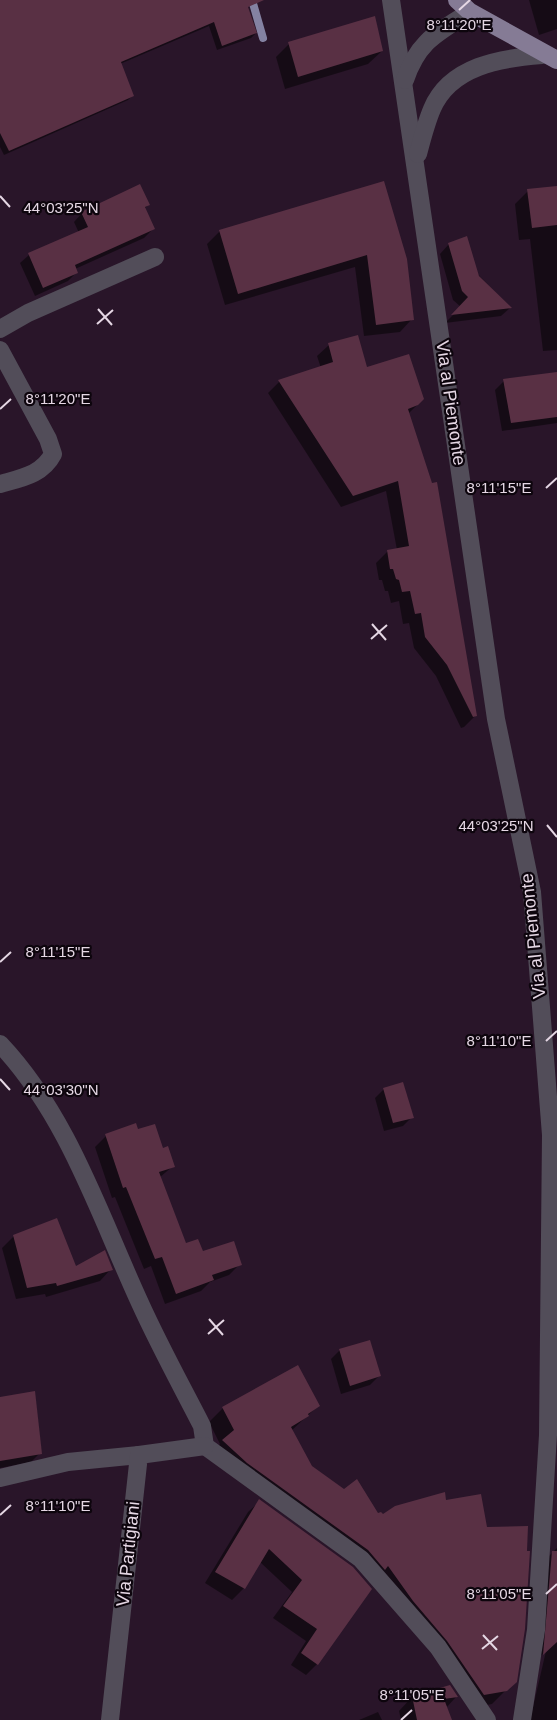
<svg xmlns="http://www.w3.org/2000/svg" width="557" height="1720" font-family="Helvetica,sans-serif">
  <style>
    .shadow { fill: #0007 }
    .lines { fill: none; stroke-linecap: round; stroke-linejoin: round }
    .stream { stroke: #8482a2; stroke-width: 8 }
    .building { fill: #593044 }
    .minor { stroke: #524d59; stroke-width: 18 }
    .major { stroke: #857b95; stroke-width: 18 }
    .ticks { fill: none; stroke: #e5d7e4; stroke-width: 2 }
    .labels { text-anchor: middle; stroke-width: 4.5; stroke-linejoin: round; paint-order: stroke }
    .street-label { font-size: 18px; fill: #e5d7e4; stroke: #0d050d }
    .ticks-label { font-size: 15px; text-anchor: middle; fill: #e5d7e4; stroke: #0d050d; stroke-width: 4.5; stroke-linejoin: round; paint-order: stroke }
  </style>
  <rect width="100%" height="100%" fill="#291529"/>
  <g class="shadow">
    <polygon points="0,0 252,0 245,3 256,33 251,38 217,50 209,26 120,64 132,96 128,100 4,155 0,147"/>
    <polygon points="529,0 557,0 557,29 539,35"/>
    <polygon points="289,44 382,51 368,64 285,89 276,57"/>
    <polygon points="383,183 412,319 400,332 364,336 355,267 225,305 207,244 220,231"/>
    <polygon points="557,187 557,350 543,351 530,239 519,240 515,204 528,191"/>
    <polygon points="148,205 144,209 153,229 144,238 75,269 76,273 68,281 35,296 20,263 29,255 79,233 74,222 82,213"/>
    <polygon points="449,244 510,308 501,316 445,323 461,307 453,300 440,254"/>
    <polygon points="329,345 366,369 423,399 408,414 476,715 464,727 461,728 436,676 414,648 409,623 403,624 399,601 391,603 388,591 385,591 382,580 379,580 376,563 387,552 397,550 386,491 341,507 268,393 279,382 321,368 317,356"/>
    <polygon points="557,373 557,423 502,431 495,390 504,381"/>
    <polygon points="384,1089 412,1117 403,1126 384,1131 375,1098"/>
    <polygon points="137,1131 162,1150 173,1166 159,1178 186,1245 240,1264 229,1275 210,1282 201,1291 165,1304 151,1266 144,1269 115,1197 112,1198 95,1147 106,1136"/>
    <polygon points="14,1236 75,1268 111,1269 100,1281 46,1297 45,1294 16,1299 2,1248"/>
    <polygon points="340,1350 379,1376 370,1385 341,1394 331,1359"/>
    <polygon points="0,1398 40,1453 31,1462 0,1468"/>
    <polygon points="318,1406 291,1431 310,1467 377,1515 383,1516 445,1502 485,1528 515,1681 492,1704 470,1708 434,1655 354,1563 210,1454 220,1444 209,1422 223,1408"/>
    <polygon points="260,1501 352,1568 317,1664 306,1675 291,1665 306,1641 273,1618 292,1592 260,1562 244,1588 232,1600 205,1583 248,1512"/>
    <polygon points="557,1548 557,1720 530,1720 546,1651 531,1665 539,1566"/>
    <polygon points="412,1697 456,1697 446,1708 450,1720 401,1720 399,1711"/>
    <polygon points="378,1712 382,1720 359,1720"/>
  </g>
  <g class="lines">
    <polyline class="stream" points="252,0 263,38"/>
  </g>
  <g class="building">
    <polygon points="0,0 264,0 248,7 257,33 222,46 214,22 121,62 134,96 9,151 0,133"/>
    <polygon points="375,16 383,51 298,77 288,42"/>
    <polygon points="384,181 407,259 414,320 376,325 367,255 238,294 219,230"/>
    <polygon points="140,184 150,205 145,207 155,229 75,265 78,273 43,288 28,253 88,227 81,212"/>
    <polygon points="557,186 557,225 532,228 527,189"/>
    <polygon points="467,236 479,276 512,308 451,315 468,297 462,291 448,243"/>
    <polygon points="358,335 367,367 409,354 424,399 418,405 408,409 432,483 437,482 477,716 473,717 447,665 425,637 421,613 415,614 410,591 402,592 399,580 396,579 393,569 390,569 387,550 409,546 398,481 353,496 278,380 333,362 328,343"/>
    <polygon points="557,372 557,417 511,423 503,379"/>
    <polygon points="403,1082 414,1118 393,1123 383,1088"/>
    <polygon points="136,1123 138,1129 155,1124 163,1148 168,1146 175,1167 159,1172 186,1243 198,1239 203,1251 234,1241 242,1265 212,1275 214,1280 176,1294 162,1257 155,1259 126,1187 123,1188 105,1134"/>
    <polygon points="57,1218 76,1266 105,1250 113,1270 57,1286 56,1283 27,1288 13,1235"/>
    <polygon points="370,1340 381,1376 350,1386 339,1349"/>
    <polygon points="298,1365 320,1406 308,1414 309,1416 291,1427 312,1466 344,1489 357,1479 378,1513 381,1512 383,1514 395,1506 445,1492 446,1500 481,1494 487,1527 528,1526 527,1551 530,1551 525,1629 517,1682 507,1691 484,1695 447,1641 413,1601 388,1566 385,1570 368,1550 247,1463 222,1440 234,1430 222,1407"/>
    <polygon points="35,1391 42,1454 0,1461 0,1397"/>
    <polygon points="259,1499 353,1567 372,1589 318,1665 301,1653 317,1629 283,1606 302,1580 269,1549 245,1589 215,1572"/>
    <polygon points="552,1551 557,1551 557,1642 543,1655"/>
    <polygon points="450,1685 458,1697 444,1699 452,1720 417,1720 412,1696"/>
  </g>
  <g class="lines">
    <g class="minor">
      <polyline points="391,0 496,719 532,892 551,1135 548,1435 536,1630 522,1720"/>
      <path d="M405,80C418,41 437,33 470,12"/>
      <path d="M418,154C422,139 426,123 432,109C450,66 501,58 542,55"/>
      <polyline points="0,329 28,313 155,257"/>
      <path d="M0,350L48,439L53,454C42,475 21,478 0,484"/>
      <path d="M0,1044C68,1116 99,1214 140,1303C159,1345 181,1385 202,1426L205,1446L361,1559L438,1647L487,1720"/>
      <polyline points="0,1478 68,1462 139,1455"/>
      <polyline points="110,1720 139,1455 205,1446"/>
    </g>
    <polyline class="major" points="457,0 470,12 557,60"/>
  </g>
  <path class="ticks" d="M459,10L470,0M0,196L10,207M98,309L112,325M97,324L113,310M0,409L11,399M546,488L557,478M372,624L386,640M371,639L387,625M547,825L557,837M0,962L11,952M546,1041L557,1031M0,1079L10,1090M209,1319L223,1335M208,1334L224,1320M0,1515L11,1505M546,1594L557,1584M483,1635L497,1650M482,1649L498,1636M401,1720L412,1710"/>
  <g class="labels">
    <g class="street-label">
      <text transform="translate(451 403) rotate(82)" y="6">Via al Piemonte</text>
      <text transform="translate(533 936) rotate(-96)" y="6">Via al Piemonte</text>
      <text transform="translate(128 1554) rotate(-84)" y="6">Via Partigiani</text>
    </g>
  </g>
  <g class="ticks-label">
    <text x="459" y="30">8°11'20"E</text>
    <text x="61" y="213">44°03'25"N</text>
    <text x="58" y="404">8°11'20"E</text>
    <text x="499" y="493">8°11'15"E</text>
    <text x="496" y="831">44°03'25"N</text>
    <text x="58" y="957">8°11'15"E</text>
    <text x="499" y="1046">8°11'10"E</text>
    <text x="61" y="1095">44°03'30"N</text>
    <text x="58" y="1511">8°11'10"E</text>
    <text x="499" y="1599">8°11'05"E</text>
    <text x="412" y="1700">8°11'05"E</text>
  </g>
</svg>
